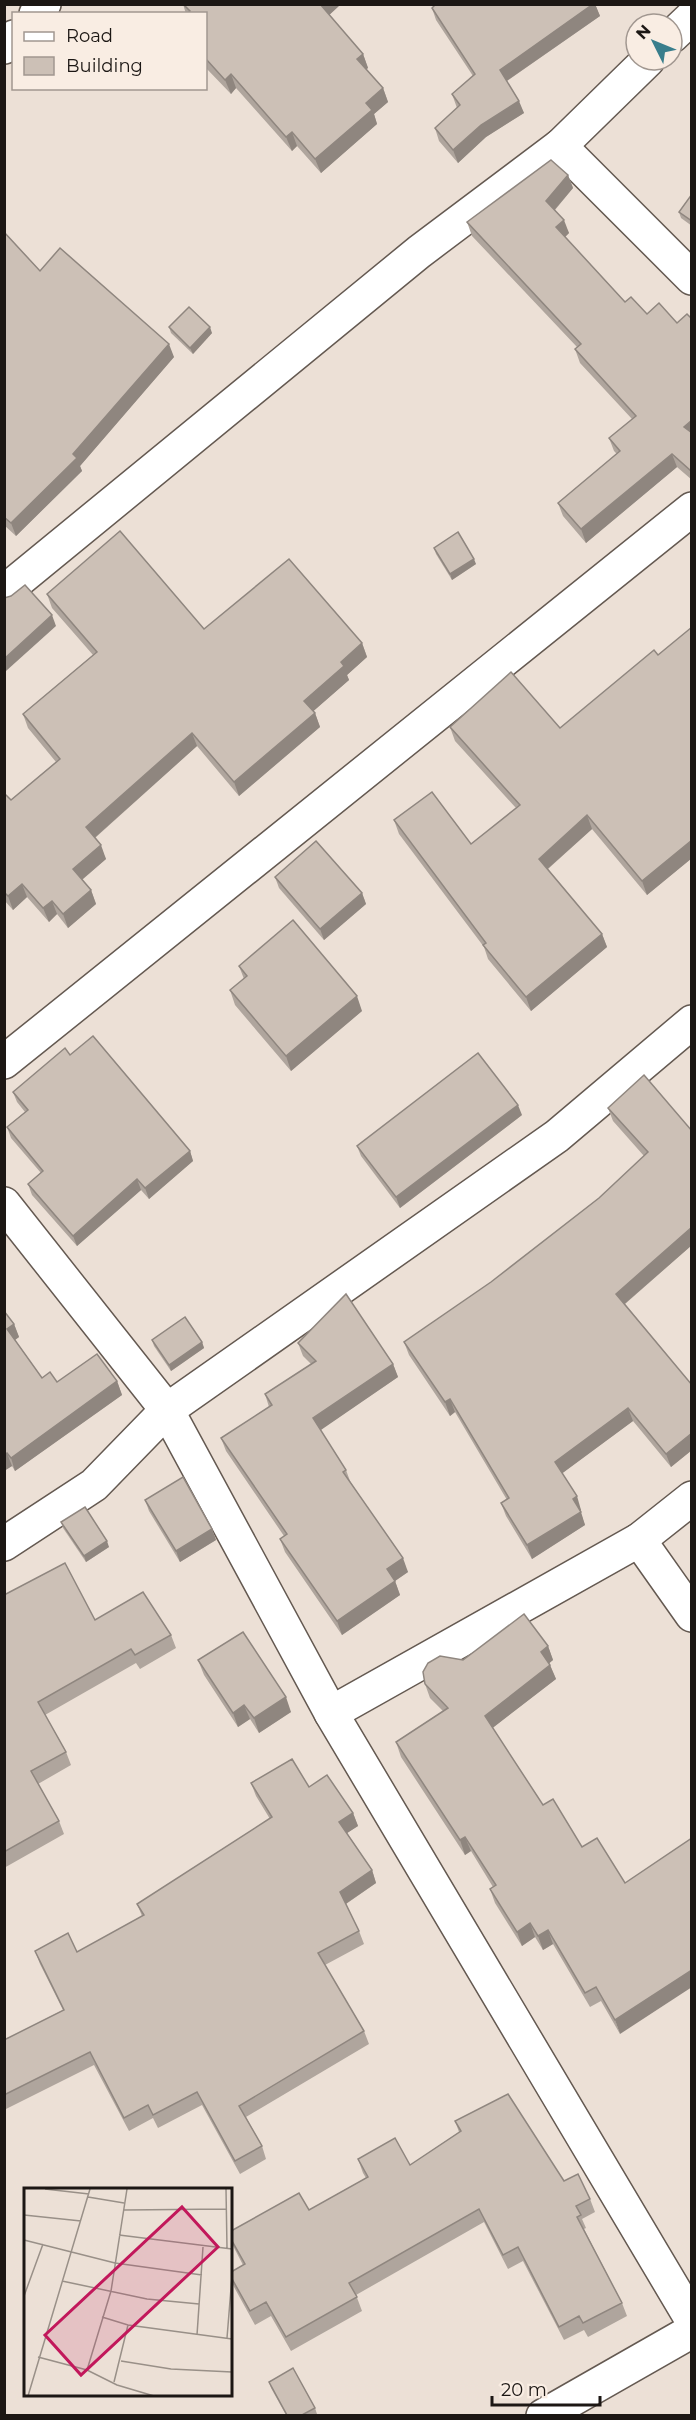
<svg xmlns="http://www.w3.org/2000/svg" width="696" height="2420" font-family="Montserrat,sans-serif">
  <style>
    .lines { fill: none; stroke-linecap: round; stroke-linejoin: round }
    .minor-casing { stroke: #645951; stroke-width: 36 }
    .minor { stroke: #fff; stroke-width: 33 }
    .wall { fill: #afa59d }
    .shaded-wall { fill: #8f867f }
    .building { fill: #ccc0b6; stroke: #8f867f; stroke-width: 1.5 }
    .inset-road { fill: none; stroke: #999088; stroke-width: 1.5 }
    .view { fill: #c2185b; fill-opacity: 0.15; stroke: #c2185b; stroke-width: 3 }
    .inset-edge { fill: none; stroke: #1c1714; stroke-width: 3 }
  </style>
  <rect width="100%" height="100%" fill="#ece0d6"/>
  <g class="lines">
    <g class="minor-casing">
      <g id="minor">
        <polyline points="36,14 44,4"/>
        <polyline points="672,36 692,17"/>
        <polyline points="4,47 14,37"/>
        <polyline points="560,146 692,278"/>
        <polyline points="4,592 419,252 560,146 648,60"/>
        <polyline points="4,1062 692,509"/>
        <polyline points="4,1204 167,1410 331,1713 692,2320"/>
        <polyline points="639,1540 692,1615"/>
        <polyline points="4,1544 94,1485 167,1410 557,1136 692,1022"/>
        <polyline points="331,1713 639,1540 692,1498"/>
        <polyline points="543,2416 692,2331"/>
      </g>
    </g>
    <use href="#minor" class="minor"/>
  </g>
  <g class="wall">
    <polygon points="183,4 341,4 329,15 363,54 368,68 366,69 383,88 388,102 374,114 377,124 321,173 297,146 292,151 236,88 231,94 206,68 206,14 186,14"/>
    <polygon points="436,4 595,4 600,16 507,81 524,113 486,137 458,163 439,141 435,128 457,108 452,94 473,76 436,20 432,8"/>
    <polygon points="568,175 573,188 555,210 569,233 565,237 625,302 647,314 677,323 692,319 692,480 677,467 586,543 563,516 558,503 617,454 614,451 609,438 632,419 580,363 575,349 577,347 472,236 467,222"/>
    <polygon points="692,194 692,226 681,218 679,212"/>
    <polygon points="4,232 40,271 174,357 80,466 82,471 16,536 4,525"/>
    <polygon points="169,327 212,333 193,354 171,333"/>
    <polygon points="434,548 476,564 452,580 436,554"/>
    <polygon points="47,594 204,629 362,643 367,657 347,675 349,680 313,711 315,713 320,727 239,796 197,746 95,838 106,859 82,880 91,890 96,904 68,928 57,914 49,922 27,897 13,910 4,900 4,793 11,800 56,762 28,728 23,714 93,655 52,608"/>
    <polygon points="692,627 692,858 647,895 592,829 548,869 602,934 607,947 531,1011 488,959 484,947 399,834 394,820 471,844 516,808 455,741 450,727 560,728 658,655"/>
    <polygon points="275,877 362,893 366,904 324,940 279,888"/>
    <polygon points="239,966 362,1011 291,1071 235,1005 230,990 244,979"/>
    <polygon points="70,1055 190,1151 193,1161 149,1199 141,1190 77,1246 32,1195 28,1184 41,1173 11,1138 7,1127 25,1112 17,1102 13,1092"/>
    <polygon points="608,1108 692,1131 692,1245 625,1304 692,1385 692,1450 671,1467 633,1421 562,1473 581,1510 580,1511 585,1525 532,1559 506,1516 501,1503 507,1500 455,1412 450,1416 409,1355 404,1342 491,1282 599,1198 644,1156 613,1121"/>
    <polygon points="522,1115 400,1208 361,1156 357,1146"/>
    <polygon points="14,1324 19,1337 15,1340 42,1378 57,1382 117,1381 122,1395 15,1471 12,1466 4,1471"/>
    <polygon points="152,1340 202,1342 204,1348 171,1371 154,1346"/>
    <polygon points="298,1343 393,1364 398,1377 320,1430 346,1470 350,1481 408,1572 395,1581 400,1595 342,1635 285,1552 280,1539 284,1536 226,1451 221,1438 269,1407 265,1394 311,1364 303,1356"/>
    <polygon points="145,1500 212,1529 216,1540 180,1562 149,1511"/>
    <polygon points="61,1522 109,1547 86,1562 63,1528"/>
    <polygon points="4,1595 95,1620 171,1635 176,1648 140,1669 136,1663 45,1715 66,1752 71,1765 38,1784 59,1821 64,1834 4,1868"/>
    <polygon points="548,1646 553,1660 549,1663 556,1679 492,1728 543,1805 620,2034 601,2001 590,2007 553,1944 543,1950 535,1937 522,1946 495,1903 490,1889 493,1887 471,1851 465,1855 401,1757 396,1742 443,1711 430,1698 425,1684 463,1660"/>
    <polygon points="198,1660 291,1712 259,1733 250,1719 238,1727 204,1675"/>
    <polygon points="251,1783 309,1787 353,1813 358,1826 347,1833 372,1870 376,1883 346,1904 359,1931 364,1944 325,1965 364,2031 369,2044 246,2117 262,2146 266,2159 240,2174 202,2105 158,2128 153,2118 129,2131 94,2065 4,2110 4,2040 63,2010 40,1964 35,1951 77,1952 142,1916 137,1904 270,1819 256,1796"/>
    <polygon points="455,2121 564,2181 590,2199 595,2212 582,2219 586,2228 584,2229 622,2303 627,2316 588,2337 584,2330 564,2340 523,2261 508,2269 484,2222 356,2295 362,2311 291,2351 271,2316 255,2325 234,2287 231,2280 231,2272 243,2265 231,2242 231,2231 309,2210 366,2178 363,2173 358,2159 410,2165 459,2132"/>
    <polygon points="269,2382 315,2408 317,2414 314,2415 286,2415 271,2388"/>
  </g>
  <g class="shaded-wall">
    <polygon points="320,4 341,4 325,19"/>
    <polygon points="593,4 595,4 600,16 505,82 500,70"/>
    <polygon points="363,54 368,68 362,73 357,59"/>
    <polygon points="231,74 236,88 231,94 225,80"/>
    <polygon points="383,88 388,102 374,114 377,124 321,173 315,159 366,103"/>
    <polygon points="519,101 524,113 486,137 458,163 453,150 481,125"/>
    <polygon points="292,132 297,146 292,151 286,137"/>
    <polygon points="568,175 573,188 551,214 546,201"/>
    <polygon points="564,220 569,233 561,241 556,227"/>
    <polygon points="210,327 212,333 193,354 190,348"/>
    <polygon points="169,344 174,357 80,466 82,471 16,536 11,523 73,454"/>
    <polygon points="692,420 692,438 684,427"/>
    <polygon points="672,454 677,467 586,543 581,529"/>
    <polygon points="474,559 476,564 452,580 450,574"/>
    <polygon points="52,615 56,626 6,671 4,666 4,659"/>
    <polygon points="362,643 367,657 347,675 349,680 309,715 304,701 341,662"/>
    <polygon points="315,713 320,727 239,796 234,782"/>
    <polygon points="192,733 197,746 91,841 86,827"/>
    <polygon points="587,815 592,829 544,872 539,859"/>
    <polygon points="692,840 692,858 647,895 642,881"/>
    <polygon points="101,845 106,859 78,883 73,869"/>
    <polygon points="22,884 27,897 13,910 8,896"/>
    <polygon points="91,890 96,904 68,928 63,914"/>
    <polygon points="362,893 366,904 324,940 320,929"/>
    <polygon points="52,901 57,914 49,922 43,908"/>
    <polygon points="602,934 607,947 531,1011 526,997"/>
    <polygon points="357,996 362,1011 291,1071 286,1056"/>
    <polygon points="518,1105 522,1115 400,1208 396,1197"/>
    <polygon points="190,1151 193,1161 149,1199 145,1188"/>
    <polygon points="137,1179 141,1190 77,1246 73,1236"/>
    <polygon points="692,1227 692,1245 621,1307 616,1294"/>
    <polygon points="14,1324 19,1337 12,1342 7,1329"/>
    <polygon points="202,1342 204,1348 171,1371 169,1365"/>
    <polygon points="393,1364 398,1377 318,1432 313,1418"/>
    <polygon points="117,1381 122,1395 15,1471 11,1458"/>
    <polygon points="450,1399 455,1412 450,1416 445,1402"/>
    <polygon points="628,1408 633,1421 560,1475 555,1462"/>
    <polygon points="692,1433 692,1450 671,1467 666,1454"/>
    <polygon points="7,1453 12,1466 4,1471 4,1455"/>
    <polygon points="577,1496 581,1510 577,1512 573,1499"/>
    <polygon points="581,1512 585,1525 532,1559 527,1545"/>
    <polygon points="212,1529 216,1540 180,1562 176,1551"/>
    <polygon points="107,1541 109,1547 86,1562 84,1556"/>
    <polygon points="403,1558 408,1572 392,1583 387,1569"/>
    <polygon points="395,1581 400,1595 342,1635 337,1621"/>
    <polygon points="548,1646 553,1660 546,1666 541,1652"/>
    <polygon points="550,1665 556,1679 490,1730 485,1716"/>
    <polygon points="286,1697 291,1712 259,1733 254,1718"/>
    <polygon points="244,1705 250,1719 238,1727 233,1713"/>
    <polygon points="353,1813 358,1826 344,1835 339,1822"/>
    <polygon points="465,1837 471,1851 465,1855 460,1840"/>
    <polygon points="372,1870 376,1883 344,1905 340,1892"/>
    <polygon points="530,1923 535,1937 522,1946 517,1932"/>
    <polygon points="548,1930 553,1944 543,1950 538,1936"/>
    <polygon points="692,1970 692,1987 620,2034 615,2020"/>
  </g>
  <g class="building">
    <polygon points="183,4 320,4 363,54 357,59 383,88 366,103 372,110 315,159 292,132 286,137 231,74 225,80 206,59 206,14 187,14 190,11"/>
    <polygon points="436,4 593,4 500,70 519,101 481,125 453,150 435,128 460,105 452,94 475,74 432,8"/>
    <polygon points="551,160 568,175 546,201 564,220 556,227 625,302 631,297 647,314 659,303 677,323 687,314 692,319 692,420 684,427 692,433 692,469 690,470 672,454 581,529 558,503 620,451 609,438 636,416 575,349 581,344 467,222"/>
    <polygon points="692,194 692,221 679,212"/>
    <polygon points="4,232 40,271 60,248 169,344 73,454 77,458 11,523 4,517"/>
    <polygon points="189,307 210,327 190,348 169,327"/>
    <polygon points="120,531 204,629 289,559 362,643 341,662 344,666 304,701 315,713 234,782 192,733 86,827 101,845 73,869 91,890 63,914 52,901 43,908 22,884 8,896 4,892 4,793 11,800 60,759 23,714 97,652 47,594"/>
    <polygon points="458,532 474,559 450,574 434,548"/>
    <polygon points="25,585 52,615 4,659 4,598 11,596"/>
    <polygon points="692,627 692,840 642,881 587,815 539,859 602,934 526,997 483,945 486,943 394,820 432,792 471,844 520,805 450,727 511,672 560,728 654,650 658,655"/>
    <polygon points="316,841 362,893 320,929 275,877"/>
    <polygon points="293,920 357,996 286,1056 230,990 247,976 239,966"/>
    <polygon points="93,1036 190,1151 145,1188 137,1179 73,1236 28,1184 43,1171 7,1127 28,1110 13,1092 65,1048 70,1055"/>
    <polygon points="478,1053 518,1105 396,1197 357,1146"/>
    <polygon points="644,1075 692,1131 692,1227 616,1294 692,1385 692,1433 666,1454 628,1408 555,1462 577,1496 573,1499 581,1512 527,1545 501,1503 509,1498 450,1399 445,1402 404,1342 491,1282 599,1198 648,1152 608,1108"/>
    <polygon points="346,1294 393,1364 313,1418 346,1470 343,1472 403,1558 387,1569 395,1581 337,1621 280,1539 287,1534 221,1438 272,1405 265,1394 316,1361 298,1343"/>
    <polygon points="4,1311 14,1324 7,1329 42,1378 50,1372 57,1382 97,1354 117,1381 11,1458 7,1453 4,1455"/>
    <polygon points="185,1317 202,1342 169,1365 152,1340"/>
    <polygon points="183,1477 212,1529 176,1551 145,1500"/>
    <polygon points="85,1507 107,1541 84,1556 61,1522"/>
    <polygon points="65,1563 95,1620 143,1592 171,1635 135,1655 131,1649 38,1702 66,1752 31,1771 59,1821 4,1852 4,1595"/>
    <polygon points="524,1614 548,1646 541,1652 550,1665 485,1716 543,1805 553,1799 582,1847 597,1838 625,1883 692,1838 692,1970 615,2020 596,1987 585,1993 548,1930 538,1936 530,1923 517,1932 490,1889 496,1885 465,1837 460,1840 396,1742 448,1708 425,1684 423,1672 428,1663 440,1656 463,1660"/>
    <polygon points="243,1632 286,1697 254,1718 244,1705 233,1713 198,1660"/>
    <polygon points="292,1759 309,1787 327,1775 353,1813 339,1822 372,1870 340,1892 359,1931 318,1953 364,2031 239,2106 262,2146 235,2161 197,2092 153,2115 148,2105 124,2118 90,2052 4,2095 4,2040 64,2010 35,1951 68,1933 77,1952 144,1915 137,1904 272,1817 251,1783"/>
    <polygon points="508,2094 564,2181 578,2174 590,2199 576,2206 581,2215 577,2217 622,2303 583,2323 579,2316 559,2327 518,2247 503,2255 479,2209 349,2283 357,2297 286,2337 266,2302 250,2311 231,2277 231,2272 245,2264 231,2239 231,2231 299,2193 309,2210 368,2177 358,2159 395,2138 410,2165 461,2131 455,2121"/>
    <polygon points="293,2368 315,2408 302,2415 287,2415 269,2382"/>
  </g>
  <g transform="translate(24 2188)">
    <rect width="208" height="208" fill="#ece0d6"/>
    <path class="inset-road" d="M21,1L65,6M202,1L203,60M64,9L100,15M100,22L203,21M0,27L57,33M95,47L208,61M0,52L91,75L178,87M38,93L123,111L175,116M0,108L19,56M78,129L104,137L208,151M173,147L179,59M203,150L208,88M14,169L63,182L93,197L130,208M97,173L147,181L208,184M63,182L87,103L103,1M90,194L104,137M4,208L66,1"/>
    <path class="view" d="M158,19L194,59L57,187L21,147Z"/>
    <rect width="208" height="208" class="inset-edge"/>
  </g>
  <rect width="696" height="2420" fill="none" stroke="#1c1714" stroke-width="12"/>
  <rect x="12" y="12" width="195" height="78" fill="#f9ede3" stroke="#a19790" stroke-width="1.5"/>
  <rect x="24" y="32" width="30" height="9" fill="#ffffff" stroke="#a19790" stroke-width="1.5"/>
  <text x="66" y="42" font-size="18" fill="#1c1714">Road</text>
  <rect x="24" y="57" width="30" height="18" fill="#ccc0b6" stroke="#a19790" stroke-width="1.5"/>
  <text x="66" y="72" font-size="18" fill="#1c1714">Building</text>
  <g transform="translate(654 42) rotate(313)"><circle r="28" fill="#f9ede3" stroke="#a19790" stroke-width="1.5"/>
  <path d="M0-4.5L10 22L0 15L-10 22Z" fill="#397e8c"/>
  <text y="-9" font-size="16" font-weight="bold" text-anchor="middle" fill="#1c1714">N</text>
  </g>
  <path d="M492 2396v9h108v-9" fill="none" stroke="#1c1714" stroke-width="3"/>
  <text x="501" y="2396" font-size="18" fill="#1c1714" stroke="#f9ede3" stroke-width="4.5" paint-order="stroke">20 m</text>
</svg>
